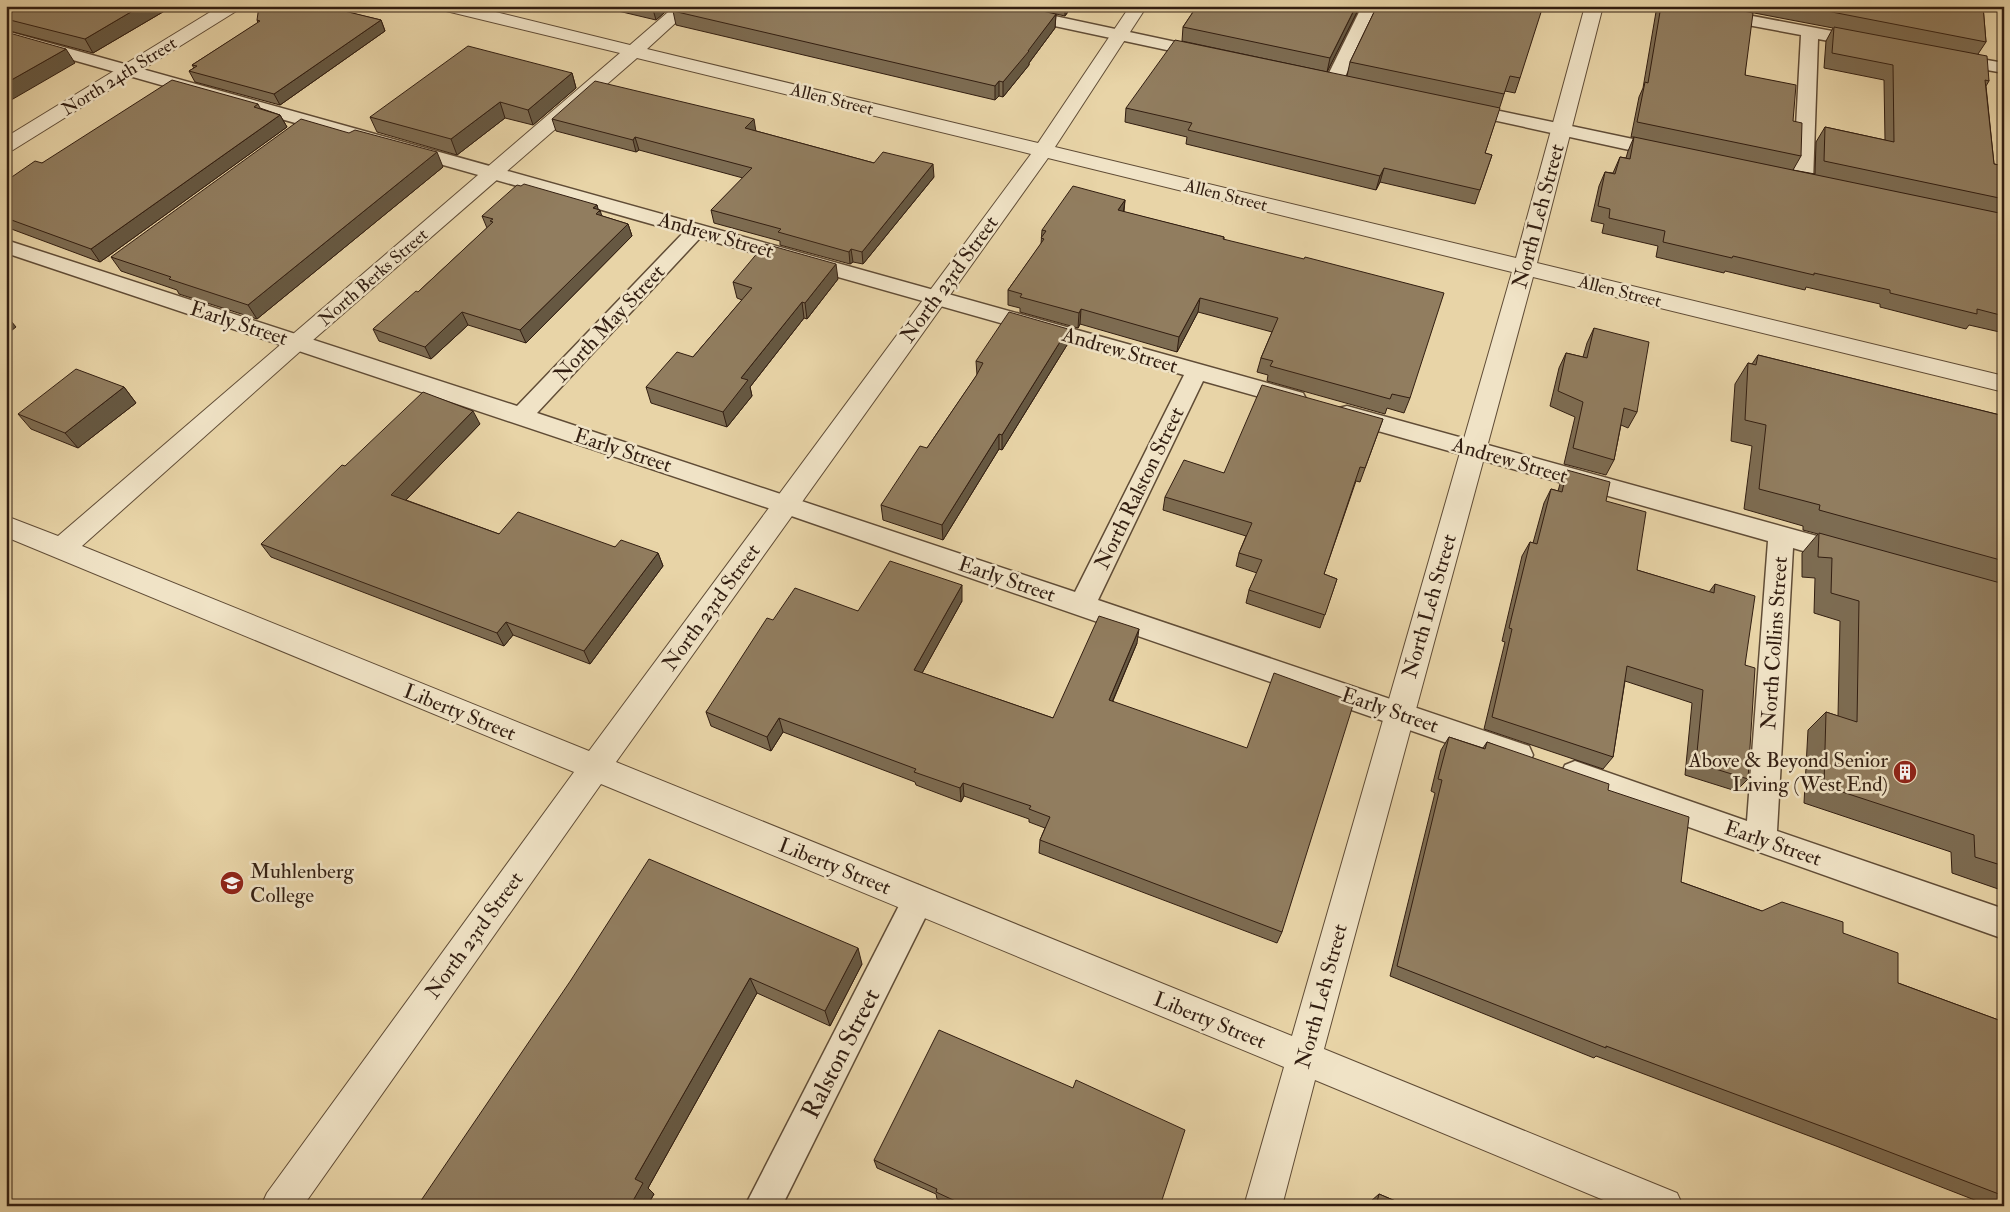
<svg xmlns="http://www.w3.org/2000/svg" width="2010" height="1212" font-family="'IM FELL Double Pica',serif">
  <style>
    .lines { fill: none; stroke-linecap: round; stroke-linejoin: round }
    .lane-casing { stroke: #604c36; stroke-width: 3 }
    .street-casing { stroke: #604c36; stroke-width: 2 }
    .lane { fill: #f0e3c6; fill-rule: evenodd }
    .street { fill: #f0e3c6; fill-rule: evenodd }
    .wall { fill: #7d6c52; stroke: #321e11; fill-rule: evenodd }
    .shaded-wall { fill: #665842; stroke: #321e11 }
    .building { fill: #917d5f; stroke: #321e11 }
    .labels { text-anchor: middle; stroke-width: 5; stroke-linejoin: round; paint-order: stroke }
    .far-street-label { font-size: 18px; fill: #321e11; stroke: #f0e3c6 }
    .street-label { font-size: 21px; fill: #321e11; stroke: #f0e3c6 }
    .poi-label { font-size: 21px; fill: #321e11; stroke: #f0e3c6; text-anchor: end }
    .near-street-label { font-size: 25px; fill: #321e11; stroke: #f0e3c6 }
  </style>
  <rect width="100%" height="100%" fill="#e8d4a7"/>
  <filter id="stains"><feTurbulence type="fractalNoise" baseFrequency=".004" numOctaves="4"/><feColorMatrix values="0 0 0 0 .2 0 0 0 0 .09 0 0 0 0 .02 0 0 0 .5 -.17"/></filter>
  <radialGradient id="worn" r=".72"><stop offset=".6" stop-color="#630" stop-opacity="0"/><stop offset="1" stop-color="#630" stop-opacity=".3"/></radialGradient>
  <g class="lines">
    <g class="lane-casing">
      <g id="lane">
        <polygon points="976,6 1008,6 1204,48 1210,49 1213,53 1210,57 1204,58 984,11 978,9"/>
        <polygon points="1362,6 1378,6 1343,81 1340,85 1334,86 1328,85 1325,81"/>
        <polygon points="1664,6 1700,6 1869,38 1872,42 1869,46 1863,47 1818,39 1813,181 1810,185 1803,187 1796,185 1793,181 1801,35 1672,11 1666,9"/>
        <path d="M6,31L1303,393L1306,399L1303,405L1295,407L1203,381L1098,600L1529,746L1533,755L1529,764L1519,768L777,511L6,253V240L517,406L683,233L6,41ZM700,238L1184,375L1075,592L537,413Z"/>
        <polygon points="1953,54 2004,63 2004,73 1947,63 1944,59 1947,55"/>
        <polygon points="1462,103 1666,146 1673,148 1675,152 1673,156 1666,158 1456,112 1453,108 1456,104"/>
        <polygon points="1347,406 1853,546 1857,553 1853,560 1844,563 1793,548 1777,831 2004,909 2004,939 1565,783 1561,774 1565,765 1575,761 1747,821 1768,541 1339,420 1335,414 1339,408"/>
        <polygon points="918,885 929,890 934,900 782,1206 745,1206 907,890"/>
      </g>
    </g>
    <g class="street-casing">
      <g id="street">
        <polygon points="220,6 240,6 238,10 13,150 6,152 6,137"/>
        <path d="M440,6H471L630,45L675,6H694L647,49L1038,143L1130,6H1147L1055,147L1516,258L1585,6H1603L1537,263L2004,376V392L1533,277L1324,1049L1677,1193L1683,1206H1618L1315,1080L1282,1206H1244L1284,1067L601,784L303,1206H261L267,1193L574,772L6,537V516L58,536L620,53L442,10ZM637,58L1031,154L589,751L82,546L305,347ZM1048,158L1512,272L1292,1036L616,762Z"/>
      </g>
    </g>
    <use href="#lane" class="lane"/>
    <use href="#street" class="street"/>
  </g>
  <g class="wall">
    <polygon points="6,6 173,6 93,53 6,30"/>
    <polygon points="338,6 334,9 381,20 385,31 280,105 195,82 189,71 194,68 192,65 258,23 257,20"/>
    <polygon points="597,6 672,6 656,20"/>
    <polygon points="678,6 1072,6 1065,16 1056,14 1055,28 1029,63 1029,65 1003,97 999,96 995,100 676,25 673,11"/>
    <polygon points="1197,6 1360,6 1327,72 1182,41 1183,27"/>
    <polygon points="1377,6 1520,78 1515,93 1505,91 1485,153 1492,155 1475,204 1380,182 1376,190 1186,144 1187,137 1125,122 1126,108 1347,76 1350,62"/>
    <path d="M1657,6H1983L1986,42L1978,54L1989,81L1986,86L1994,164L2004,166V333L1969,325L1966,329L1880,307V304L1806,287L1805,290L1725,271L1724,273L1656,257L1658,246L1602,233L1604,224L1591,221L1599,186L1605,172L1613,173L1620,157L1626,158L1628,151L1634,137H1631L1639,97L1643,88ZM1749,12L1833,28L1826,41L1824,68L1884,80L1885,140L1825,127L1816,142L1815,174L1793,170L1801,156L1793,121L1745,75Z"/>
    <polygon points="572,73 576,88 533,125 505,118 457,155 377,132 370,117"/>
    <polygon points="258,104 260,108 280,115 287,127 100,262 6,227 6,181 42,163"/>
    <polygon points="552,119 756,131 874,163 934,177 863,264 853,262 850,264 780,245 780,241 714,223 711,210 743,178 639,150 636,152 556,131"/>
    <polygon points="443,167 257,319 179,294 177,290 121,271 111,257"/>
    <polygon points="1125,200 1124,212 1224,237 1224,239 1410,398 1404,413 1387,408 1385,414 1267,381 1268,375 1257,372 1261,358 1272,332 1198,312 1177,352 1080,324 1078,328 1020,312 1020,308 1008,305 1008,290 1041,244 1042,230"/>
    <polygon points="597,205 598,210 602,216 628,224 632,236 526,343 468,325 431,359 379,341 373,329 418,292 487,228 482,216"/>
    <polygon points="838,279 807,319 804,318 750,387 752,396 727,427 651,403 646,387 693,357 742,300 737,298 733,282"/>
    <polygon points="1594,328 1637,412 1628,428 1621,425 1614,460 1606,475 1564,464 1575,417 1550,406 1559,368 1566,353 1583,357 1587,343"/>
    <polygon points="1067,345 1002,450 999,449 943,540 883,520 881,505 927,448 977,375 976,361"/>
    <polygon points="1758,355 2004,416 2004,891 1952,873 1951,852 1804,803 1808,730 1826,712 1838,716 1840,621 1814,613 1815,578 1802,577 1802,553 1818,534 1803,530 1803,526 1744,509 1752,446 1731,441 1735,384 1748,363 1752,364"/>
    <polygon points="124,387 136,403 78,448 31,429 18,414"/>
    <polygon points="1383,419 1360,482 1356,481 1324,574 1337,579 1320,628 1246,603 1249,590 1257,573 1236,566 1239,553 1246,536 1163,510 1165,497 1224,473"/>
    <polygon points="480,424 406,500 499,534 615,547 658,553 663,566 590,664 513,635 504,646 271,557 261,544 345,466"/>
    <polygon points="1567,470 1606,501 1637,570 1709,592 1715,584 1745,665 1748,779 1736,791 1685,775 1692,703 1625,681 1613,757 1603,769 1484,729 1505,642 1502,641 1522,556 1530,542 1533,543 1544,503 1551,489 1558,491 1560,484"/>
    <polygon points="962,601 922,673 1053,718 1137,643 1113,701 1282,932 1277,943 1039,853 1040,840 1045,828 1029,822 1029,819 964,796 961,802 916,785 915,782 783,732 771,751 711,726 706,712 773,620 858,611"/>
    <polygon points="1449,737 1483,748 1487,742 1608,790 1681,882 1762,911 1843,933 1898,983 2004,1022 2004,1206 1990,1206 1836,1146 1596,1056 1594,1058 1390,976 1435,793 1431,791 1441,750"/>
    <polygon points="862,964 830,1026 757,993 648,1188 654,1194 647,1206 571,980"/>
    <polygon points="874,1160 1160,1206 953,1206 937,1199 936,1194 877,1168"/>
    <polygon points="1379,1194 1407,1206 1370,1206 1371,1201"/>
  </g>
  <g class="shaded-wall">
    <polygon points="141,6 173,6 93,53 85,39"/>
    <polygon points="319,6 338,6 324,16"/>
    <polygon points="652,6 672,6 656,20"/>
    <polygon points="1065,6 1072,6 1065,16"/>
    <polygon points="1356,6 1360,6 1327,72 1330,58"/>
    <polygon points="1056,14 1055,28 1029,63 1029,65 1003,97 1003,82"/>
    <polygon points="381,20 385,31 280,105 274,94"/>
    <polygon points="66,49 75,63 6,103 6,83"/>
    <polygon points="572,73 576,88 533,125 528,110"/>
    <polygon points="999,81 999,96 995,100 995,86"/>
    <polygon points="500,102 505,118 457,155 451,139"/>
    <polygon points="280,115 287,127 100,262 91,249"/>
    <polygon points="754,119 756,132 745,128"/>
    <polygon points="635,137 639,150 636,152 633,140"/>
    <polygon points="437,152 443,167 257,319 248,305"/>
    <polygon points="933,164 934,177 863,264 862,252"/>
    <polygon points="1384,168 1380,182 1376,190 1380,176"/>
    <polygon points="1125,200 1123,214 1118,210"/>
    <polygon points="597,205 599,212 600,210 604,223 600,227 593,208"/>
    <polygon points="628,224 632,236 526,343 520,330"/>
    <polygon points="851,249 853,262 850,264 849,252"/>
    <polygon points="836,264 838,279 807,319 805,303"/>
    <polygon points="1200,298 1198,312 1177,352 1179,337"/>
    <polygon points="802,302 804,318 750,387 752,396 727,427 723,412 741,378"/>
    <polygon points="1081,309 1080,324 1078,328 1079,313"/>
    <polygon points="462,312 468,325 431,359 425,347"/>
    <polygon points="6,315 16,327 6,335"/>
    <polygon points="1068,329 1067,345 1002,450 1002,435"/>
    <polygon points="124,387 136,403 78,448 65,433"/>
    <polygon points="473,411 480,424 398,508 391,495"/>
    <polygon points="999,434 999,449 943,540 942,525"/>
    <polygon points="658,553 663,566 590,664 584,651"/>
    <polygon points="962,585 962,601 916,684 914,670"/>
    <polygon points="506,622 513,635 504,646 497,633"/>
    <polygon points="1139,629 1137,643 1107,714 1109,700"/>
    <polygon points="779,718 783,732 771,751 767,737"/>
    <polygon points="963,783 964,796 961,802 960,788"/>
    <polygon points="858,948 862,964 830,1026 825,1011"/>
    <polygon points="750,978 757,993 648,1188 654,1194 647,1206 630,1206 635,1179"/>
  </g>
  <g class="building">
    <polygon points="6,6 141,6 85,39 6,19"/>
    <polygon points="259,6 324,6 381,20 274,94 189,71 197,66 192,65 260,21 257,20"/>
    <polygon points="678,6 1019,6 1056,14 1028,51 1029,51 1003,82 999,81 995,86 673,11"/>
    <polygon points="1197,6 1356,6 1330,58 1183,27"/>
    <polygon points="1377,6 1543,6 1520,78 1510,76 1504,94 1350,62"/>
    <polygon points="1661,6 1719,6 1753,13 1745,75 1796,85 1793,121 1802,123 1801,156 1637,122 1645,82 1648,83"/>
    <polygon points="1801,6 1983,6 1986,42"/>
    <polygon points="1834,27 1987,56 1989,81 1985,80 1994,164 2004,166 2004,199 1824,161 1825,127 1894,142 1893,65 1832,53"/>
    <polygon points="6,32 66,49 6,83"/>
    <polygon points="1175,40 1500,108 1485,153 1492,155 1480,190 1384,168 1380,176 1188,130 1192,123 1126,108"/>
    <polygon points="468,46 572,73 528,110 500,102 451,139 370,117"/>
    <polygon points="172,80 258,104 254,107 280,115 91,249 6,218 6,181 35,161 42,163"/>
    <polygon points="595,81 754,119 745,128 874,163 883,152 933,164 862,252 851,249 849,252 778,232 781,229 711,210 752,168 635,137 633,140 552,119"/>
    <polygon points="301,119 349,133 355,130 437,152 248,305 169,279 171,277 111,257"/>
    <polygon points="1634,137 2004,214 2004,316 1977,309 1977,314 1890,293 1890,290 1814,273 1814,275 1733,256 1732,258 1663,242 1665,231 1609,218 1610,209 1598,206 1605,172 1615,174 1620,157 1630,159"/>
    <polygon points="524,184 597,205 593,208 600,210 596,214 628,224 520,330 462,312 425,347 373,329 416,291 418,292 493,222 490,221 493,219 482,216 517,185 521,186"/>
    <polygon points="1073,186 1125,200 1118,210 1224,237 1223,239 1304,259 1305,257 1444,293 1410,398 1392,394 1390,399 1270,366 1273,361 1261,358 1278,318 1200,298 1179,337 1081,309 1079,313 1020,297 1022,294 1008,290 1044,239 1041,238 1046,231 1042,230"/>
    <polygon points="765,244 836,264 805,303 802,302 741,378 748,380 723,412 646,387 677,352 693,357 752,288 733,282"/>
    <polygon points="1009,312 1068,329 1002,435 999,434 942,525 881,505 920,446 927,448 976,376 983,363 976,361"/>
    <polygon points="1594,328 1649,342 1637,412 1624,408 1614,460 1573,448 1583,402 1558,391 1566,353 1587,358"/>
    <polygon points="1758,355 2004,416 2004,561 1819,510 1820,505 1759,489 1766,425 1745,420 1748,363 1756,365"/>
    <polygon points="76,369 124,387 65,433 18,414"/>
    <polygon points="1262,385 1383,419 1365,468 1360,467 1324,574 1337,579 1325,615 1249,590 1262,560 1239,553 1252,523 1165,497 1184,460 1224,473"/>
    <polygon points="423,392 473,411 391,495 499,534 518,512 615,547 621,540 658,553 584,651 506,622 497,633 261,544 342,465 345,466"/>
    <polygon points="1567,470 1610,482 1606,501 1646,512 1637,570 1714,593 1715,584 1755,596 1745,665 1755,668 1748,779 1696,763 1703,690 1627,666 1613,757 1492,717 1512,629 1509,628 1530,542 1537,544 1551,489 1562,492"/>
    <polygon points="1819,533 2004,584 2004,866 1975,857 1974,835 1824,786 1826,712 1857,722 1859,601 1831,593 1832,558 1818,557"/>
    <polygon points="890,561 962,585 914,670 1053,718 1099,616 1139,629 1109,700 1247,748 1274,673 1354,702 1282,932 1040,840 1050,817 1029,809 1031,806 963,783 960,788 914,772 916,769 779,718 767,737 706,712 767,618 773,620 795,588 858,611"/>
    <polygon points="1449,737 1485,749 1487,742 1609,784 1608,790 1689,817 1681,882 1762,911 1782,902 1843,922 1843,933 1898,953 1898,983 2004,1022 2004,1196 1853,1138 1606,1046 1606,1048 1397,966 1442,780 1438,779"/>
    <polygon points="649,859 858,948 825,1011 750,978 635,1179 643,1183 630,1206 422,1206 423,1204 420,1202 571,980"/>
    <polygon points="939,1030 1073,1088 1076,1080 1185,1130 1160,1206 966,1206 936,1192 937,1189 874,1160"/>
    <polygon points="1379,1194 1407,1206 1376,1206"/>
    <polygon points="1353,1202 1362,1206 1352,1206"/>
  </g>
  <defs>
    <g id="building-disc" transform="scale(1.25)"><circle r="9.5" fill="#8f2418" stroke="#f0e3c6"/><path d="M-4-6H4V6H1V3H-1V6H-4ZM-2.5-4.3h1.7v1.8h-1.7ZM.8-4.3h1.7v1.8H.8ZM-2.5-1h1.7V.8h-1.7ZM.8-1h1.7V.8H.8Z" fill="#fff"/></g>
    <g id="university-disc" transform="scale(1.25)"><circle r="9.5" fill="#8f2418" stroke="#f0e3c6"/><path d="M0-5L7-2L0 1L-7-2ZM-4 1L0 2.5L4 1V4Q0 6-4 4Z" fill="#fff"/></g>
  </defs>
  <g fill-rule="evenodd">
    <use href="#building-disc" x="1905" y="772"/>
    <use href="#university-disc" x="232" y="883"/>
  </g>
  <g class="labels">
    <g class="far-street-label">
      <text transform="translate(119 76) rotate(-32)" y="6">North 24th Street</text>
      <text transform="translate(832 99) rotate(14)" y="6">Allen Street</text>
      <text transform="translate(1226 195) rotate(14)" y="6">Allen Street</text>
      <text transform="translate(373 277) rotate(-41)" y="6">North Berks Street</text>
      <text transform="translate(1620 291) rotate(14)" y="6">Allen Street</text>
    </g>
    <g class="street-label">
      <text transform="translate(1538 216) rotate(-75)" y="7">North Leh Street</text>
      <text transform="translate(716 235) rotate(16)" y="7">Andrew Street</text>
      <text transform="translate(949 279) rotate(-54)" y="7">North 23rd Street</text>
      <text transform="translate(239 323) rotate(18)" y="7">Early Street</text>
      <text transform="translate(609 323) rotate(-47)" y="7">North May Street</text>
      <text transform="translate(1120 350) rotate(16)" y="7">Andrew Street</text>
      <text transform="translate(623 450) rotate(18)" y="7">Early Street</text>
      <text transform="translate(1510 460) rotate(16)" y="7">Andrew Street</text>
      <text transform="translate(1139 488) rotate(-64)" y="7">North Ralston Street</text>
      <text transform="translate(1007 579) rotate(19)" y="7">Early Street</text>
      <text transform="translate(1429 606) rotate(-74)" y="7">North Leh Street</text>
      <text transform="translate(711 607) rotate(-54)" y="7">North 23rd Street</text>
      <text transform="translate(1774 643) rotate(-86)" y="7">North Collins Street</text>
      <text transform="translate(1390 710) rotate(19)" y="7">Early Street</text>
      <text transform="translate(460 712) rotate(22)" y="7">Liberty Street</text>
      <text transform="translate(1773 843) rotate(19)" y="7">Early Street</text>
      <text transform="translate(835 866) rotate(22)" y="7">Liberty Street</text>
      <text transform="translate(474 935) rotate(-54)" y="7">North 23rd Street</text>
      <text transform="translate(1321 996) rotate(-75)" y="7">North Leh Street</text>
      <text transform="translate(1210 1020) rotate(22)" y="7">Liberty Street</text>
    </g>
    <g class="poi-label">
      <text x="1888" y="767">Above &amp; Beyond Senior<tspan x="1888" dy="24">Living (West End)</tspan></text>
      <text x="250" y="878" text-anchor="start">Muhlenberg<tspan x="250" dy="24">College</tspan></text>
    </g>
    <g class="near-street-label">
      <text transform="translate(840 1053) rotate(-63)" y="9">Ralston Street</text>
    </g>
  </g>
  <rect width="2010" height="1212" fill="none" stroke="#e8d4a7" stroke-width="25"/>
  <rect x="8" y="8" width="1995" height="1197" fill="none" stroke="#321e11" stroke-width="2.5"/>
  <rect x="12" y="12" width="1985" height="1187" fill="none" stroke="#321e11"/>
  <rect width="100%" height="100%" filter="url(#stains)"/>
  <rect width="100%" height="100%" fill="url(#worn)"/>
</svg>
